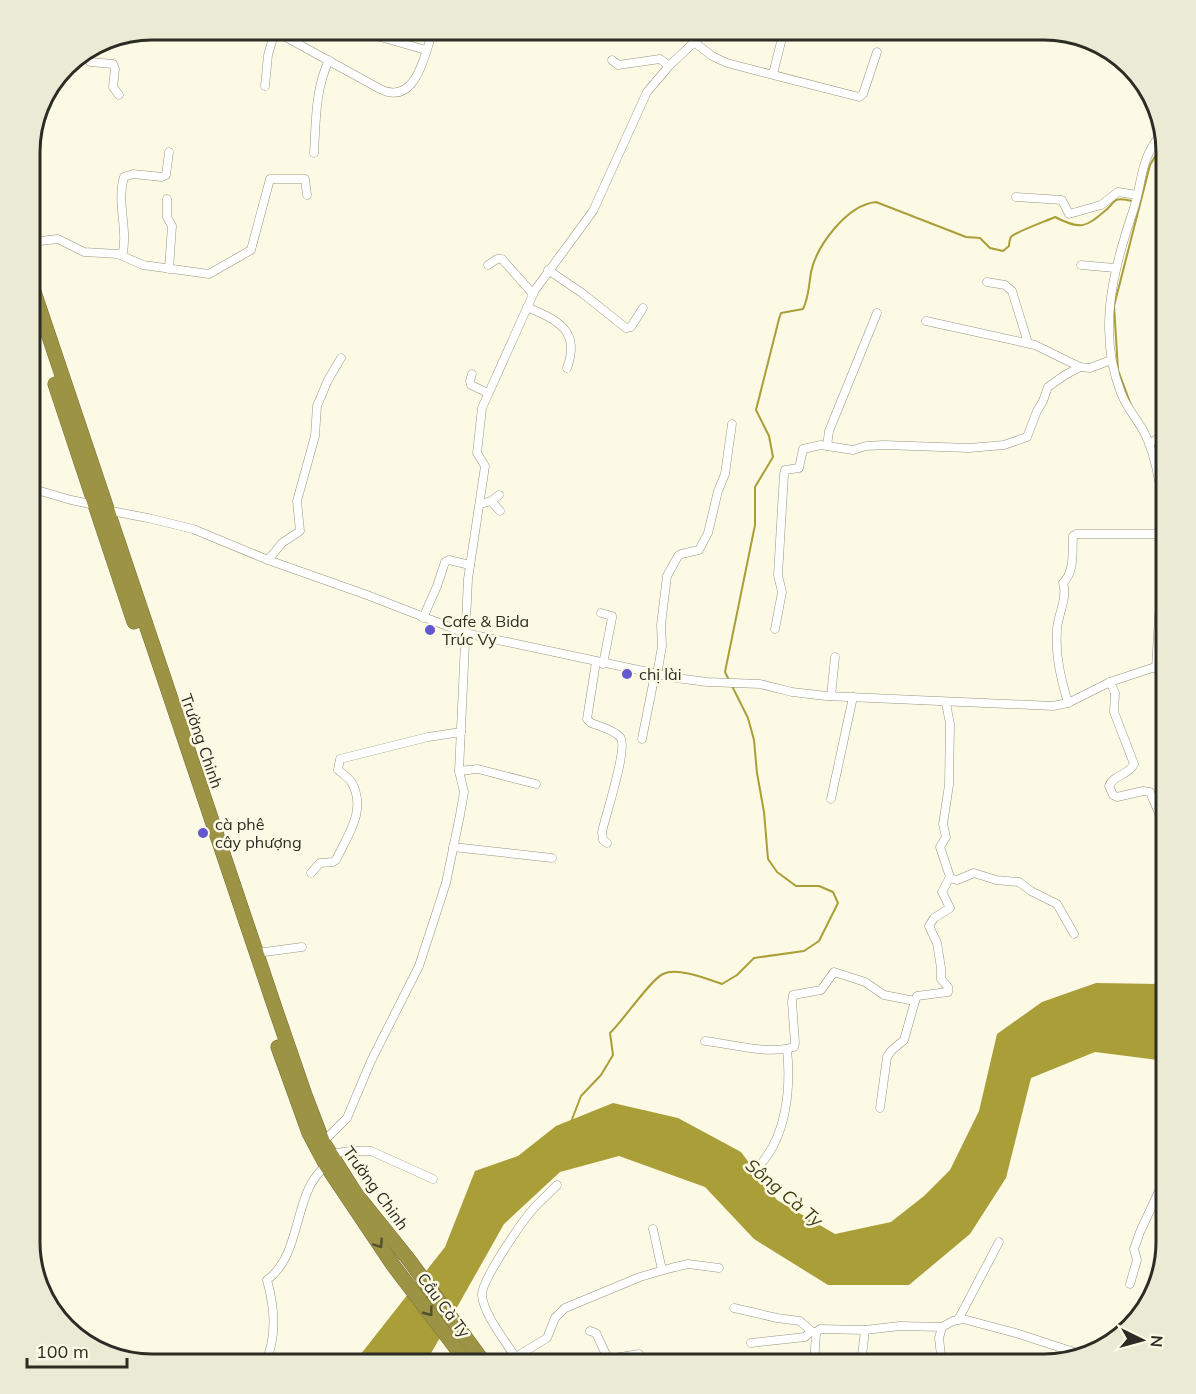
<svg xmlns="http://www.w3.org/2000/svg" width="1196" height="1394" font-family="Mulish,sans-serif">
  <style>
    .water { fill: #aa9e38 }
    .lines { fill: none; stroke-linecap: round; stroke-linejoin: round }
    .stream { stroke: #aa9e38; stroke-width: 2 }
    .street-casing { stroke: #979582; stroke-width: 9 }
    .highway-casing { stroke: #756f39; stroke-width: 15 }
    .street { stroke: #fff; stroke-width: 8 }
    .highway { stroke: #9c9344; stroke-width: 14 }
    .oneway { stroke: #53502f }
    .poi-dot { fill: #6257d0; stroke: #fcfae4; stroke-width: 2 }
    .labels { text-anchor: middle; stroke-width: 5; stroke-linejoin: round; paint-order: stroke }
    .poi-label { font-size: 16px; fill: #2c2c24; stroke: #fcfae4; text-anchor: start }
    .street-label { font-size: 16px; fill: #2c2c24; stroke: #fcfae4 }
    .water-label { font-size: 18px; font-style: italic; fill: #423d13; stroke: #fcfae4 }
    .rim { fill: none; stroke: #2c2c24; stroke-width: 3 }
  </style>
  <rect width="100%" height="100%" fill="#fcfae4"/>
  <polygon class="water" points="1096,983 1160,984 1166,987 1166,1061 1095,1052 1031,1078 1006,1178 970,1234 909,1285 828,1285 754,1239 705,1187 619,1156 560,1172 504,1224 425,1364 353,1364 445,1247 475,1171 518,1156 556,1126 613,1103 678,1118 741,1152 777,1200 835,1234 891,1222 924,1196 950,1170 979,1111 997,1034 1042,1002"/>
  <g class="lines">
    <g class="stream">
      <polyline points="1131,405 1118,370 1114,306 1150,165 1163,143"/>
      <path d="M571,1122L581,1096L601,1075L613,1055L610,1033C623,1021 651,979 663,974C678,967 707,979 722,984L737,975L754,958L804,951L819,941L838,903L833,892L819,886H796L777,872L768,859L764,812L757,773L754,740L748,718L725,672L755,525V487L773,457L769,436L756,410L779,319L781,313L803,309C809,297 809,284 811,272C817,245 847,205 876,202L966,237L980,238L990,248L1003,251L1009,246C1009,244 1010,238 1011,237C1013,233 1049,220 1055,217C1081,230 1085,228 1106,210C1109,208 1113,202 1116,200C1123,197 1133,202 1140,203"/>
    </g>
    <g class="street-casing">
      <g id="street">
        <path d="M273,30L380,89C416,107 425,54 433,30"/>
        <polyline points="366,33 426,50"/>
        <polyline points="694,42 712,56 727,63 859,97 863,94 877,52"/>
        <polyline points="89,50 88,58 90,62 113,64 115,69 113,87 119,95"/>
        <polyline points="612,60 618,65 660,59 669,66"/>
        <polyline points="773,74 784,30"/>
        <polyline points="265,86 268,55 275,31"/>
        <path d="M314,153C316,121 315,90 329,60"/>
        <polyline points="1016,197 1062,200 1069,214 1101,205 1118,192 1137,195"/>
        <polyline points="167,199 167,217 172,226 169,269"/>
        <polyline points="30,242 58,239 84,252 118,254 143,265 209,274 251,250 270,179 305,179 307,195"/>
        <path d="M122,256C129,230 116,203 124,177L133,174L162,177L166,175L169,152"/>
        <polyline points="488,265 497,259 502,259 533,294"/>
        <polyline points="1081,265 1115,268"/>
        <polyline points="548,270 582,293 626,328 631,327 643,308"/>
        <polyline points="987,282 1005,285 1012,291 1028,343"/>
        <path d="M527,307C557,320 581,330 567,368"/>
        <polyline points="926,321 1035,345 1080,367 1090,368 1111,360"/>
        <polyline points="472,374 470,381 471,385 488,393"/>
        <polyline points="1149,443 1166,435"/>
        <polyline points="827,446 829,431 877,313"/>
        <polyline points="30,488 71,500 95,505"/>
        <polyline points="491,501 500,511"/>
        <polyline points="480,504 491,501 499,495"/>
        <polyline points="106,510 148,518 193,529 268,560 367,595 465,633 676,678 707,682 760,684 792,692 826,696 1053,706 1068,703 1110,682 1152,668 1159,668 1166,672"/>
        <polyline points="268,560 282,543 300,531 297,501 315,436 317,406 328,380 341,358"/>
        <polyline points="601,613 612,616 612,618 603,664"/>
        <polyline points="423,618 437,586 445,562 449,560 470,565"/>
        <polyline points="775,629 782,592 778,575 784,474 785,470 799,468 803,449 821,445 853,450 866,446 884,445 969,448 1004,445 1027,437 1037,411 1043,401 1048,387 1065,375 1080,367"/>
        <path d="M596,662L587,719L591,723C599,726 614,730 620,737C629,746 605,817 602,832L603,840L607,843"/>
        <path d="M1156,668L1164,534C1165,506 1157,457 1144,432C1137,419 1126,407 1121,393C1097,332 1113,270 1133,211C1143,181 1139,162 1160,135"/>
        <polyline points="657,675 662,646 661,625 667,576 678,556 681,554 699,550 708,533 718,491 725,474 732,424"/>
        <path d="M1110,682L1115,693L1114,712L1134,764C1129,775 1113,775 1109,786L1113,795L1117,797L1143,791L1150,792L1166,830"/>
        <polyline points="831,696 835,657"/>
        <path d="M1068,703C1061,679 1055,655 1057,629C1058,614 1068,598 1063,583C1075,571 1072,552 1073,536L1076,534H1164"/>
        <polyline points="642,739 655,674"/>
        <polyline points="459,771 478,769 536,784"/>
        <polyline points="831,799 853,697"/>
        <polyline points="453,847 552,858"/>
        <path d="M311,873L320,863L333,862L336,860C347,836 367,811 352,783C349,778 343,774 338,770L340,759L428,737L461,732"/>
        <polyline points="950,878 957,880 974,873 996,880 1019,882 1031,891 1057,904 1074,934"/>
        <polyline points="1161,933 1166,943"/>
        <polyline points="257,953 302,947"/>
        <path d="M705,1041C732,1044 767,1055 794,1047L795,1043L792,1002L793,995L821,990L834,972L865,982L884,995L915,1001L917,996L948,992V987L941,979V968L937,943L929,926L934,918L950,908L942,892L950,877L940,847L946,837L943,824L949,785L950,724L946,703"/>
        <polyline points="880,1108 887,1057 891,1051 904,1040 915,1001"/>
        <polyline points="323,1142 347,1118 371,1061 419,966 446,883 460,815 464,792 459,771 468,579 485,466 477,453 482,408 535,290 593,211 647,92 669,66 707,30"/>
        <polyline points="331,1154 350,1151 371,1151 433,1179"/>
        <path d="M758,1167C787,1137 791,1088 787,1049"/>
        <polyline points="653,1229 662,1270"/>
        <polyline points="1130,1284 1137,1260 1134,1249 1140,1232 1166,1176"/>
        <polyline points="734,1308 777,1318 800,1321 811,1331 816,1333"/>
        <polyline points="958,1320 999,1242"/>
        <polyline points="590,1331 596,1333 608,1359"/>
        <polyline points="751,1343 805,1337 811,1331"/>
        <path d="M517,1360C507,1343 483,1314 482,1295C481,1281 523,1220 534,1208C541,1200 550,1193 557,1185"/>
        <path d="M265,1364C277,1336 275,1309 267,1280C295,1260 295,1217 309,1188C313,1179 319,1172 326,1165"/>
        <polyline points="517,1364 519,1355 547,1338 555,1318 565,1308 640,1277 671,1268 688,1264 719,1268"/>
        <polyline points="606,1364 608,1359 639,1354"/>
        <polyline points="814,1364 816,1333 820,1329 865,1330 900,1326 942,1327 953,1321 963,1319 1019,1334 1077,1353"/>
        <polyline points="861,1364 865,1330"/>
        <polyline points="942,1364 939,1338 942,1327"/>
      </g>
    </g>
    <g class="highway-casing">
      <g id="highway">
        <polyline points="30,280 274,1005 305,1095 323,1142 356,1194 409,1260 485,1364"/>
        <polyline points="55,384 134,622"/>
        <polyline points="278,1047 309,1133 326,1165 393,1265 468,1364"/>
      </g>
    </g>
    <use href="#street" class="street"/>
    <use href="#highway" class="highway"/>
  </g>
  <defs><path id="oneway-chevron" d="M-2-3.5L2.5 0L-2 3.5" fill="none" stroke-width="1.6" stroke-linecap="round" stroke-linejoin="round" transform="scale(1.5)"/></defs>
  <g class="oneway">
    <use href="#oneway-chevron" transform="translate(379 1244) rotate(56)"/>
    <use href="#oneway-chevron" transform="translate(429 1312) rotate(53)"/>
  </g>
  <g class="poi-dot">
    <circle cx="430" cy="630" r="6"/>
    <circle cx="627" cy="674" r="6"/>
    <circle cx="203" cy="833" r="6"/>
  </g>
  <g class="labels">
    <g class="poi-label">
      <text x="442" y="627">Cafe &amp; Bida<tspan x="442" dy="18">Trúc Vy</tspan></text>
      <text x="639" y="680">chị lài</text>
      <text x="215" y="830">cà phê<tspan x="215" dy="18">cây phượng</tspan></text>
    </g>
    <g class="street-label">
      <text transform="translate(202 741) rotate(71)" y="6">Trường Chinh</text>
      <text transform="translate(376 1188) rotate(54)" y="6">Trường Chinh</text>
      <text transform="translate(444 1305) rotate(53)" y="6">Cầu Cà Ty</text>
    </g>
    <g class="water-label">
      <text transform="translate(784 1193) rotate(40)" y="6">Sông Cà Ty</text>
    </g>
  </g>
  <path d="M0 0H1196V1394H0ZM152 40H1044A112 112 0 0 1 1156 152V1242A112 112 0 0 1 1044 1354H152A112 112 0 0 1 40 1242V152A112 112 0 0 1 152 40Z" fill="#ebead5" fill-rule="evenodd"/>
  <path class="rim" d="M152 40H1044A112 112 0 0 1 1156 152V1242A112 112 0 0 1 1044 1354H152A112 112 0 0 1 40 1242V152A112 112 0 0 1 152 40Z"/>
  <g transform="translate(1142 1340) rotate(95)" stroke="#fcfae4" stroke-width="4.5" paint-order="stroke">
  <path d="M0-4.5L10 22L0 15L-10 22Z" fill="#2c2c24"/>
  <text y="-9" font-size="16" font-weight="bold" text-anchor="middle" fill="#2c2c24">N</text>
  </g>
  <path d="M27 1358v9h100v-9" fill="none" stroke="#2c2c24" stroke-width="3"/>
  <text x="36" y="1358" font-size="18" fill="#2c2c24" stroke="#fcfae4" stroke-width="4.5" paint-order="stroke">100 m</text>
</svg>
